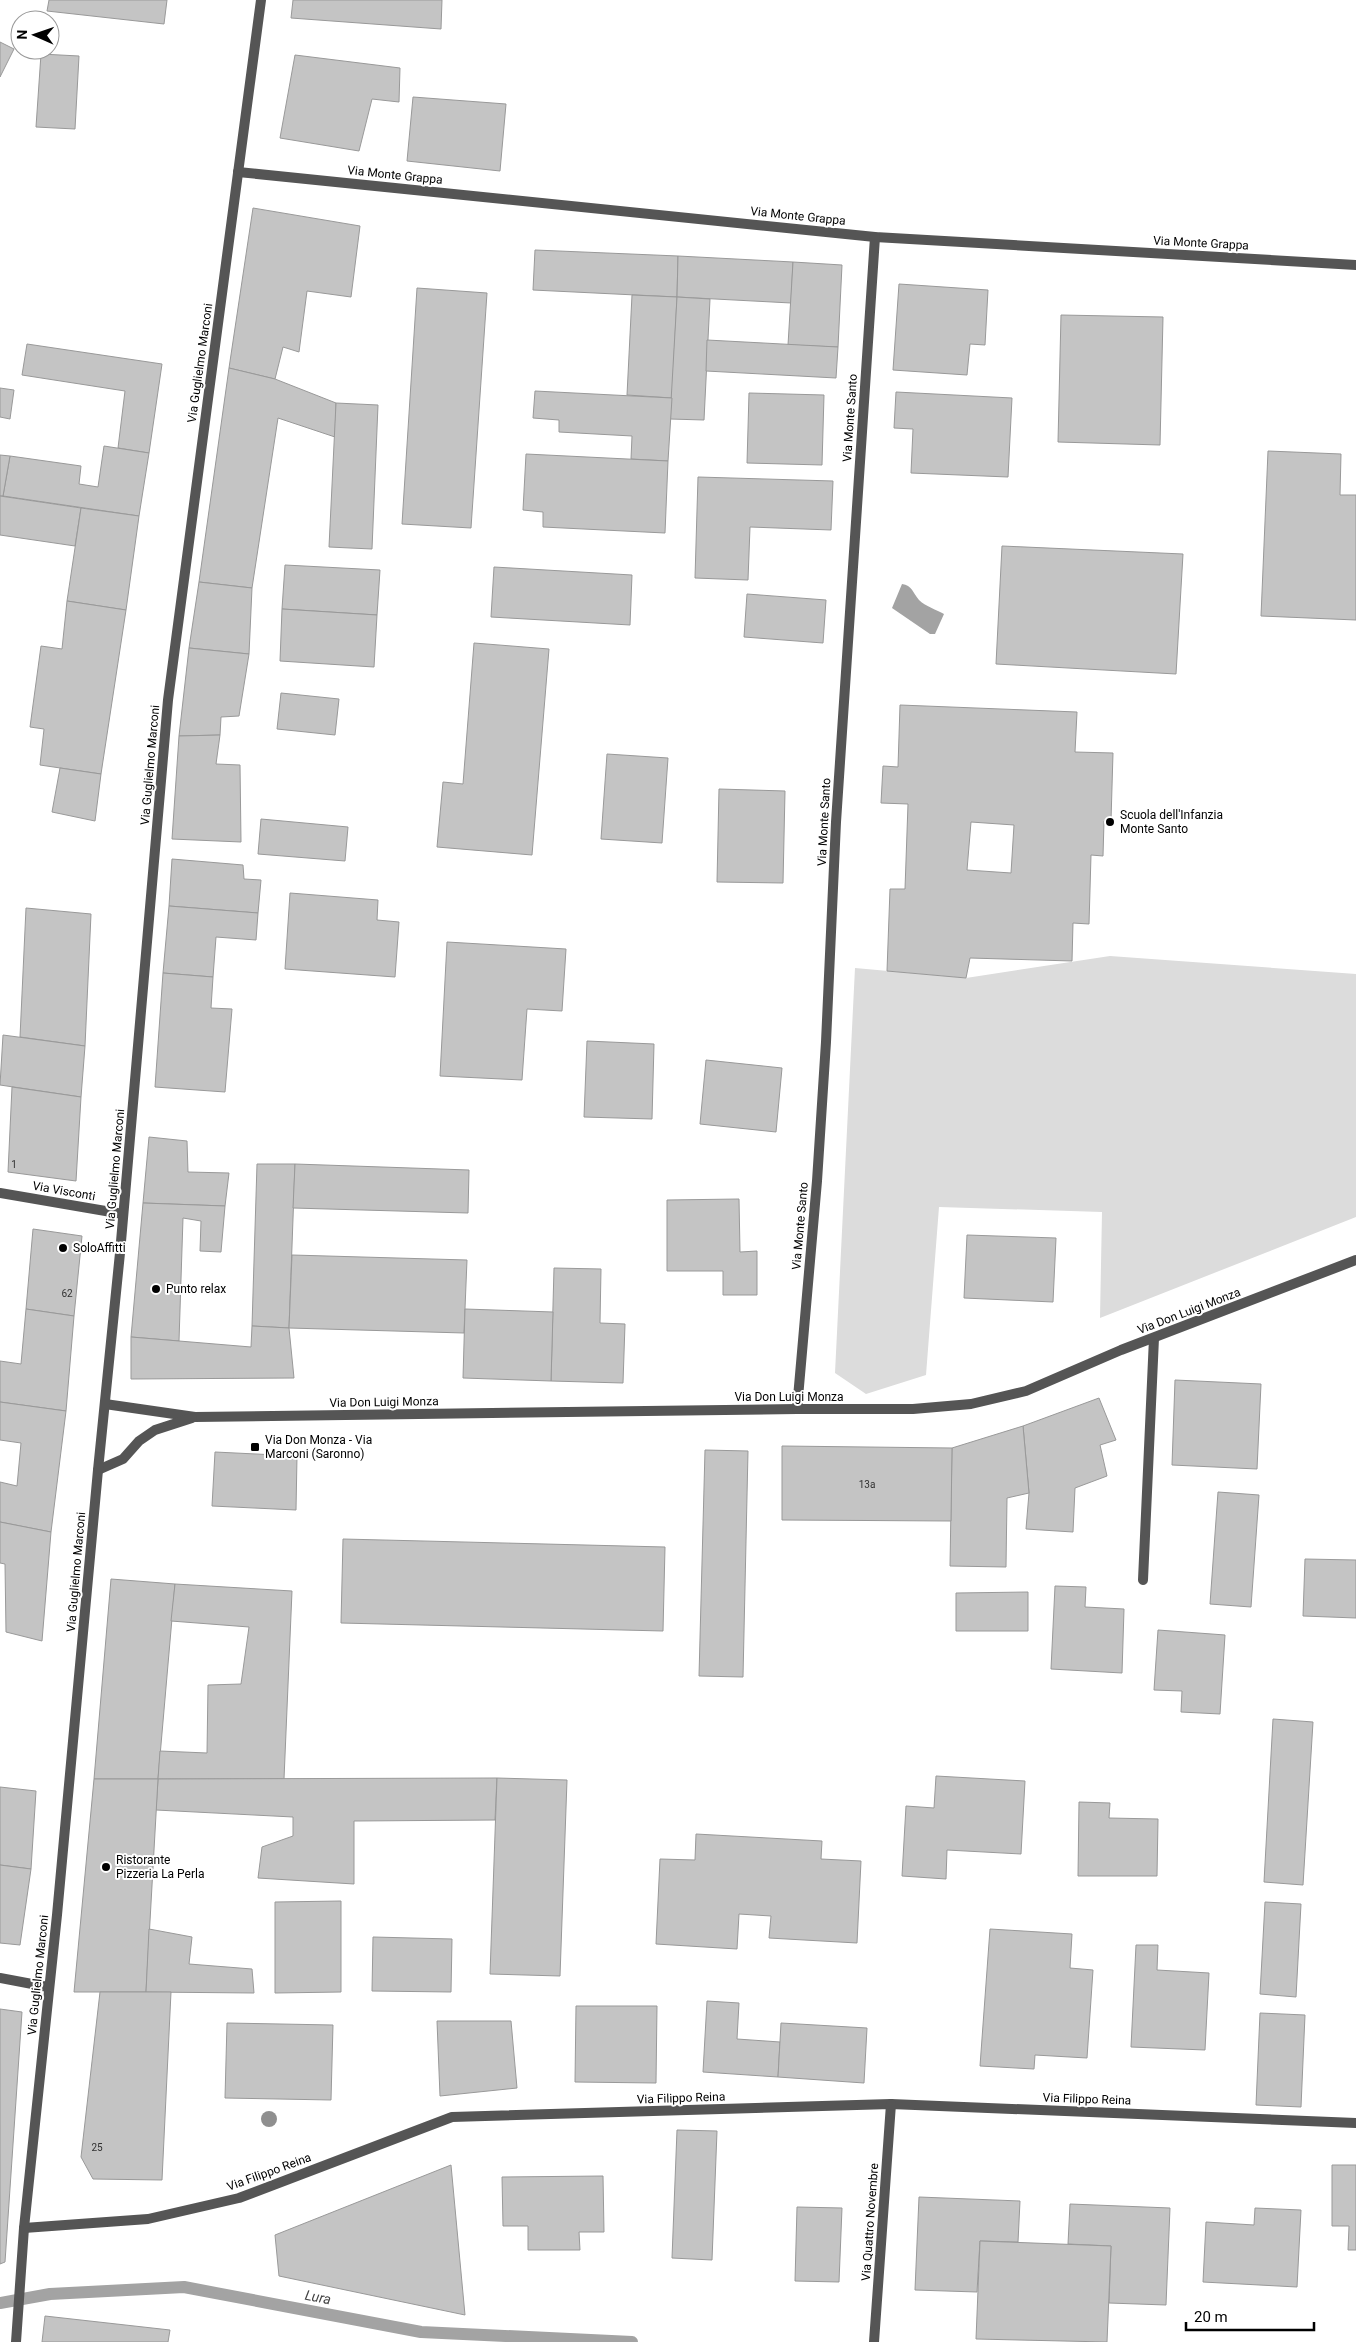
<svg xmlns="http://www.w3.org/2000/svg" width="1356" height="2342" font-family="Roboto,sans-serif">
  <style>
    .green { fill: #dcdcdc }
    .water { fill: #a3a3a3 }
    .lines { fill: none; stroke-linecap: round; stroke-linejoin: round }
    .stream { stroke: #a3a3a3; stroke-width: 12 }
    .building { fill: #c4c4c4; stroke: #999; fill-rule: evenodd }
    .service { stroke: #555; stroke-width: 10 }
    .minor { stroke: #555; stroke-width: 10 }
    .tree { fill: #8f8f8f }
    .poi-dot { fill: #000; stroke: #fff; stroke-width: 2 }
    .labels { text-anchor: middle; stroke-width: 4; stroke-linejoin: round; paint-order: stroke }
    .number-label { font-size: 10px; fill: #313131 }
    .street-label { font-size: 12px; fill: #000; stroke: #fff }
    .poi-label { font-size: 12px; fill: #000; stroke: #fff; text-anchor: start }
    .water-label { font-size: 14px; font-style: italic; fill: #444; stroke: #fff }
  </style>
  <rect width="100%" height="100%" fill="#fff"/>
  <polygon class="green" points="1110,956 1356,974 1356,1217 1100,1318 1102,1212 939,1207 926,1375 866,1394 835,1373 855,968 966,978"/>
  <path class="water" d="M902,584C912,585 913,593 919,600C925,606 937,610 944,614L935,634H930L892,608Z"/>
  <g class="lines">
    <polyline class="stream" points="0,2303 50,2294 184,2287 421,2332 632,2342"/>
  </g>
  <g class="building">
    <polygon points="49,0 167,0 164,24 47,11"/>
    <polygon points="293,0 442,0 441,29 291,18"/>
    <polygon points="0,42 14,49 0,77"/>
    <polygon points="41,54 79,56 75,129 36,127"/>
    <polygon points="295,55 400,68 399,102 372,99 359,151 280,138"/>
    <polygon points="413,97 506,104 500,171 407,161"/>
    <polygon points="253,208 360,226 351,297 307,291 299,352 283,347 275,379 229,368"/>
    <polygon points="535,250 678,256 677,297 533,290"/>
    <polygon points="678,256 793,262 791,303 677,297"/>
    <polygon points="793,262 842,265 838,347 788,345"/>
    <polygon points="899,284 988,290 985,345 970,344 967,375 893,370"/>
    <polygon points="417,288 487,293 471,528 402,524"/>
    <polygon points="632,295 677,297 672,398 627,395"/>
    <polygon points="677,297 710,299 704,420 670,419"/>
    <polygon points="1061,315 1163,317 1160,445 1058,442"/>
    <polygon points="707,340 838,347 836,378 706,371"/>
    <polygon points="27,344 162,364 149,453 118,448 125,391 22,375"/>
    <polygon points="229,368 275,379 336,403 335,437 278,418 252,588 199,582"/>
    <polygon points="0,388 14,390 10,419 0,417"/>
    <polygon points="535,391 672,398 668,461 631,459 632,436 559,432 559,420 533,418"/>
    <polygon points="896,392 1012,398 1008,477 911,473 913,429 894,428"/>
    <polygon points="749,393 824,395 822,465 747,463"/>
    <polygon points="336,403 378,405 372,549 329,547"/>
    <polygon points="104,446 149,453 139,516 3,496 10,456 81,466 79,484 98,487"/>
    <polygon points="1268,451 1341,454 1340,495 1356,495 1356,620 1261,616"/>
    <polygon points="526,454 668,461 665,533 543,527 543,512 523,510"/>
    <polygon points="0,455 10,456 3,496 0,496"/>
    <polygon points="698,477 833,481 831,530 750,527 748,580 695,578"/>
    <polygon points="0,496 81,508 75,546 0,535"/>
    <polygon points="81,508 139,516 126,610 67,601"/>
    <polygon points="1002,546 1183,554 1176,674 996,664"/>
    <polygon points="285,565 380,570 377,615 282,609"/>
    <polygon points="494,567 632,575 630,625 491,617"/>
    <polygon points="199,582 252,588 249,654 189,648"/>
    <polygon points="747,594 826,600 823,643 744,637"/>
    <polygon points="67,601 126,610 101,774 40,765 44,729 30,727 41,646 62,649"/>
    <polygon points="282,609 377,615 374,667 280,661"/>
    <polygon points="474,643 549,649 532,855 437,847 443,782 463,784"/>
    <polygon points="189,648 249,654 239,716 221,717 220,735 179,736"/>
    <polygon points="281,693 339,699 335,735 277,729"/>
    <path d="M900,705L1077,712L1075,752L1113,753L1111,821H1104L1103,856L1091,855L1089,924L1073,923L1072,961L970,958L966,978L887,971L890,889H905L908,804L881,803L883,766L898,767ZM971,822L1014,825L1011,873L967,870Z"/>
    <polygon points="220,735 216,764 240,765 241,842 172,839 179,736"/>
    <polygon points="607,754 668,758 662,843 601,839"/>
    <polygon points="60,768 101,774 95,821 52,812"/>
    <polygon points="719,789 785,791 783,883 717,882"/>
    <polygon points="261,819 348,827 345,861 258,854"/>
    <polygon points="172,859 243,865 244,879 261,880 258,913 169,906"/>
    <polygon points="290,893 378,900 377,920 399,922 395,977 285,969"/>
    <polygon points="169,906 258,913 256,940 216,937 213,977 163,973"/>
    <polygon points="26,908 91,914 85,1046 20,1037"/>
    <polygon points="447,942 566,949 562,1011 527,1009 522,1080 440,1076"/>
    <polygon points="163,973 213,977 211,1008 232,1009 225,1092 155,1087"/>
    <polygon points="3,1035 85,1046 81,1097 0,1085"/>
    <polygon points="587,1041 654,1044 652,1119 584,1117"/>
    <polygon points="706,1060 782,1068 776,1132 700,1124"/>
    <polygon points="12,1087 81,1097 76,1181 8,1172"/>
    <polygon points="149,1137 187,1141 188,1172 229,1173 225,1206 143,1203"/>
    <polygon points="257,1164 295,1164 289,1328 252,1326"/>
    <polygon points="295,1164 469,1170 468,1213 293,1208"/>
    <polygon points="739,1199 740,1252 757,1251 757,1295 723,1295 723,1271 667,1271 667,1200"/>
    <polygon points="143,1203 225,1206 221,1252 200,1251 201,1221 183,1218 179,1341 131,1337"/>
    <polygon points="33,1229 82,1236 74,1316 26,1309"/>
    <polygon points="967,1235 1056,1238 1053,1302 964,1298"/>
    <polygon points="292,1255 467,1260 464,1333 289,1328"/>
    <polygon points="554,1268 601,1269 600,1323 625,1324 623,1383 551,1381"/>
    <polygon points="26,1309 74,1316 66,1411 0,1402 0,1361 21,1364"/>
    <polygon points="465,1309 553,1312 551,1381 463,1378"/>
    <polygon points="252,1326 289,1328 294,1378 131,1379 131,1337 251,1347"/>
    <polygon points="1175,1380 1261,1384 1257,1469 1172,1465"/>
    <polygon points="1099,1398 1116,1440 1100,1445 1107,1476 1075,1488 1073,1532 1026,1529 1029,1493 1023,1426"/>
    <polygon points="0,1402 66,1411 51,1532 0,1522 0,1482 17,1486 21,1443 0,1440"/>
    <polygon points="1023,1426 1029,1493 1007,1498 1006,1567 950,1566 952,1448"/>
    <polygon points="782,1446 952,1448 951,1521 782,1520"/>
    <polygon points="705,1450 748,1451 743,1677 699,1676"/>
    <polygon points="215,1452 297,1456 296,1510 212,1506"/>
    <polygon points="1218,1492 1259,1495 1251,1607 1210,1604"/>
    <polygon points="0,1522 51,1532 42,1641 6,1632 5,1564 0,1563"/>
    <polygon points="343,1539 665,1547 663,1631 341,1623"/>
    <polygon points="1305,1559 1356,1560 1356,1618 1303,1616"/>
    <polygon points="111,1579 175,1584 158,1779 94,1779"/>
    <polygon points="175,1584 292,1591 284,1779 158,1779 160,1751 207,1753 208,1685 241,1684 249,1627 171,1621"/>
    <polygon points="1055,1586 1086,1587 1085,1607 1124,1609 1122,1673 1051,1669"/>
    <polygon points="1028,1592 1028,1631 956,1631 956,1593"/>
    <polygon points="1158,1630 1225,1635 1220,1714 1181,1712 1182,1691 1154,1690"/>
    <polygon points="1273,1719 1313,1722 1303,1885 1264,1882"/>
    <polygon points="936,1776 1025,1781 1021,1854 947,1850 946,1879 902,1876 906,1806 934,1808"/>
    <polygon points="497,1778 495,1820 354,1821 354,1884 258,1878 262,1847 293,1836 293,1817 156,1810 158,1779"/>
    <polygon points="497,1778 567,1780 560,1976 490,1974"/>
    <polygon points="94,1779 158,1779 146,1992 74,1992"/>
    <polygon points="0,1787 36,1791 31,1869 0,1865"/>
    <polygon points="1079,1802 1110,1803 1109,1818 1158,1819 1157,1876 1078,1876"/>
    <polygon points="696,1834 822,1841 821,1859 861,1861 857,1943 769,1938 771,1916 739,1914 737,1949 656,1944 660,1859 695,1860"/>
    <polygon points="0,1865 31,1869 20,1945 0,1943"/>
    <polygon points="341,1901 341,1992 275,1993 275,1902"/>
    <polygon points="1265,1902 1301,1904 1296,1997 1260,1994"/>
    <polygon points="149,1929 192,1937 189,1964 252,1969 254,1993 146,1992"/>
    <polygon points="990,1929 1072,1934 1070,1968 1093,1970 1087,2058 1035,2055 1034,2069 980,2066"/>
    <polygon points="373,1937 452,1939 451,1992 372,1991"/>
    <polygon points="1136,1945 1158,1945 1157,1970 1209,1973 1205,2050 1131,2047"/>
    <polygon points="100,1992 171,1992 162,2180 93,2179 81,2157"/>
    <polygon points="707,2001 739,2003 737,2039 780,2042 778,2077 703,2072"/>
    <polygon points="576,2006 657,2006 656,2083 575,2082"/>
    <polygon points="0,2009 22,2012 5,2262 0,2264"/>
    <polygon points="1260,2013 1305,2015 1301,2107 1256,2105"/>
    <polygon points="437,2021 511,2021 517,2088 440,2096"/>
    <polygon points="227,2023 333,2025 331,2100 225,2098"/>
    <polygon points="781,2023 867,2028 864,2083 778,2077"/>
    <polygon points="677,2130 717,2131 712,2260 672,2258"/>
    <polygon points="451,2165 465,2315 279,2276 275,2235"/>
    <polygon points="1332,2165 1356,2165 1356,2250 1348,2250 1349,2226 1332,2226"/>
    <polygon points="603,2176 604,2232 579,2232 580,2250 528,2250 528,2226 503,2226 502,2177"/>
    <polygon points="919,2197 1020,2201 1018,2242 980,2241 977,2292 915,2290"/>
    <polygon points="1070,2204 1170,2208 1166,2305 1109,2303 1111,2246 1068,2244"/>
    <polygon points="797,2207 842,2208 839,2282 795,2281"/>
    <polygon points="1255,2208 1301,2210 1297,2287 1203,2282 1206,2222 1254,2225"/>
    <polygon points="980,2241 1111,2246 1107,2342 976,2339"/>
    <polygon points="45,2316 170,2330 168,2342 42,2342"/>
  </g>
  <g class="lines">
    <polyline class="service" points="1143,1580 1154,1338"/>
    <g class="minor">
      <polyline points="238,172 875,237 1356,265"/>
      <polyline points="0,1193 123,1214"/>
      <polyline points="105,1404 195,1417 797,1409 913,1409 971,1404 1026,1391 1121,1350 1356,1260"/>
      <polyline points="797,1409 817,1181 826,1042 836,822 875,237"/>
      <polyline points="98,1470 123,1459 139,1441 155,1430 192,1418"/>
      <polyline points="0,1978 48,1987"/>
      <polyline points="24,2228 148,2219 239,2198 452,2117 891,2104 1356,2123"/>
      <polyline points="16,2342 24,2228 57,1915 98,1470 120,1253 168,700 261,0"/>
      <polyline points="874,2342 891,2104"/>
    </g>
  </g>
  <circle class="tree" cx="269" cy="2119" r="8"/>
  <g class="poi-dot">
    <circle cx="1110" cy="822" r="5"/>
    <circle cx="63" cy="1248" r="5"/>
    <circle cx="156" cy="1289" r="5"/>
    <rect x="250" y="1442" width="10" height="10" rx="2.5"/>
    <circle cx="106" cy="1867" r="5"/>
  </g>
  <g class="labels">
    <g class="number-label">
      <text x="14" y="1168">1</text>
      <text x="67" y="1297">62</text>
      <text x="867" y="1488">13a</text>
      <text x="97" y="2151">25</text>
    </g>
    <g class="street-label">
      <text transform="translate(395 175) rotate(6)" y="4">Via Monte Grappa</text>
      <text transform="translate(798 216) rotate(6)" y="4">Via Monte Grappa</text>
      <text transform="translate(1201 243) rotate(3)" y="4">Via Monte Grappa</text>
      <text transform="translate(200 363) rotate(-82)" y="4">Via Guglielmo Marconi</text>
      <text transform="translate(850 418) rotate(-86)" y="4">Via Monte Santo</text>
      <text transform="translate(150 765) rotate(-85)" y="4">Via Guglielmo Marconi</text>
      <text transform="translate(824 822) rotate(-87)" y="4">Via Monte Santo</text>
      <text transform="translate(115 1169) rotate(-85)" y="4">Via Guglielmo Marconi</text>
      <text transform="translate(64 1191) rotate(10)" y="4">Via Visconti</text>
      <text transform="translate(800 1226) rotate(-85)" y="4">Via Monte Santo</text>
      <text transform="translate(1189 1311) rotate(-21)" y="4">Via Don Luigi Monza</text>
      <text x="789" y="1401">Via Don Luigi Monza</text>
      <text transform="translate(384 1402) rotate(-1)" y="4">Via Don Luigi Monza</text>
      <text transform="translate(76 1572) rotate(-85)" y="4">Via Guglielmo Marconi</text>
      <text transform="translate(38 1975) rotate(-84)" y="4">Via Guglielmo Marconi</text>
      <text transform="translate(681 2098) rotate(-2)" y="4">Via Filippo Reina</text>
      <text transform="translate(1087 2099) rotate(2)" y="4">Via Filippo Reina</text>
      <text transform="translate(269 2172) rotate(-20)" y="4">Via Filippo Reina</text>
      <text transform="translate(870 2222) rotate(-86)" y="4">Via Quattro Novembre</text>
    </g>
    <g class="poi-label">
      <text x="1120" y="819">Scuola dell'Infanzia<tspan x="1120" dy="14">Monte Santo</tspan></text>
      <text x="73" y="1252">SoloAffitti</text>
      <text x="166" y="1293">Punto relax</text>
      <text x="265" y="1444">Via Don Monza - Via<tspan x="265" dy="14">Marconi (Saronno)</tspan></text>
      <text x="116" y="1864">Ristorante<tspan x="116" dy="14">Pizzeria La Perla</tspan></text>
    </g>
    <g class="water-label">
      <text transform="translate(318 2297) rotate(11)" y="5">Lura</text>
    </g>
  </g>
  <g transform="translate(35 35) rotate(272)"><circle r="24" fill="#ffffff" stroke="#999999"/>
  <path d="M0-4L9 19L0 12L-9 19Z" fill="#000000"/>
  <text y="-8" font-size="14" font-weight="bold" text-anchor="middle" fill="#000000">N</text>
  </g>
  <path d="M1186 2322v8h128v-8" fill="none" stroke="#000000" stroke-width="2.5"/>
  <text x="1194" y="2322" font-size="15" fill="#000000" stroke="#ffffff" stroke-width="4" paint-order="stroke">20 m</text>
</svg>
